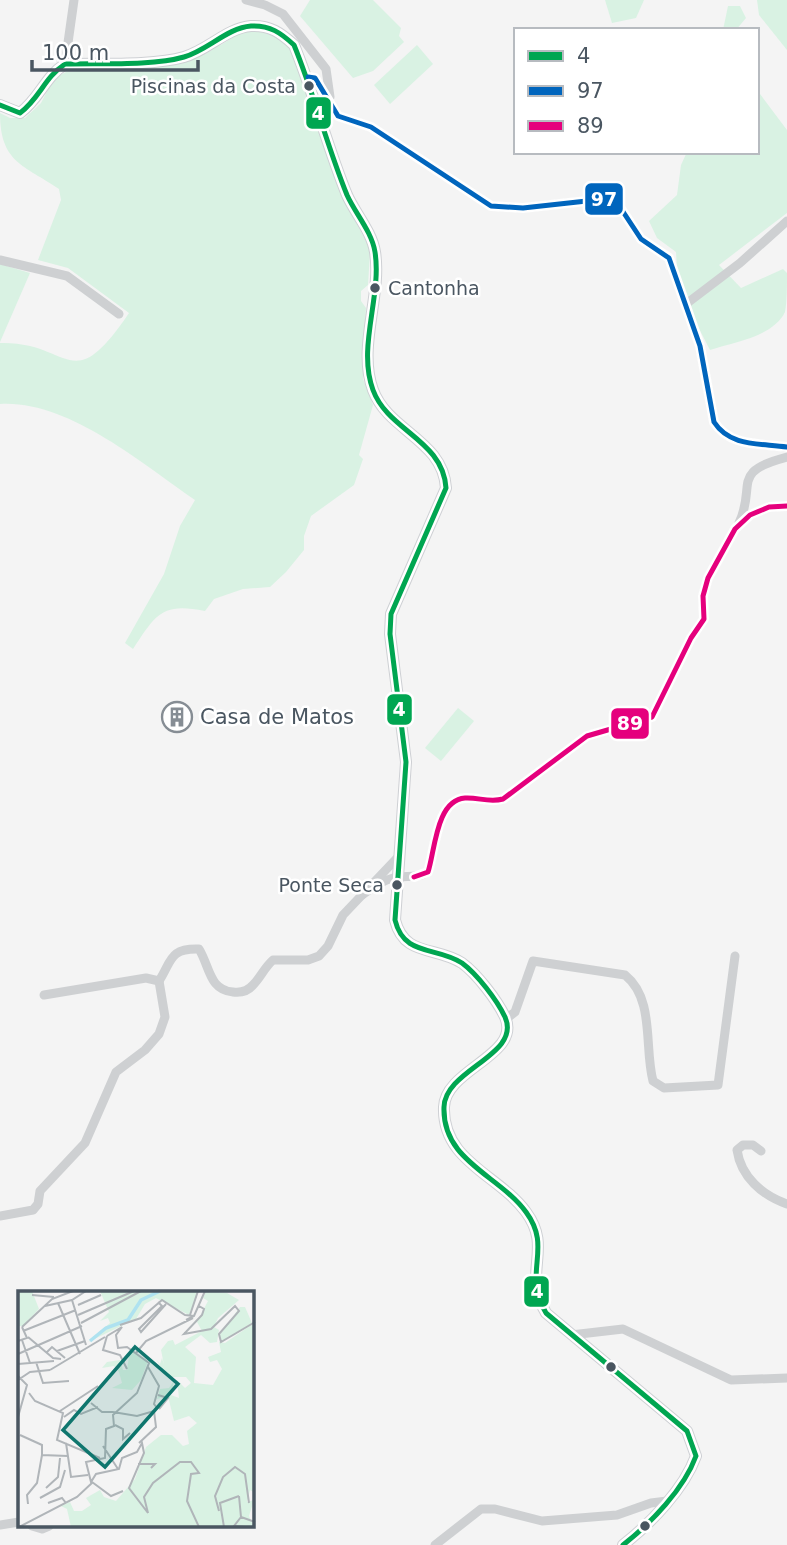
<svg xmlns="http://www.w3.org/2000/svg" width="787" height="1545" font-family="'DejaVu Sans',sans-serif">
  <style>
    .green { fill: #d9f2e3 }
    .lines { fill: none; stroke-linecap: round; stroke-linejoin: round }
    .street { stroke: #ced0d2; stroke-width: 9 }
    .secondary { stroke: #ced0d4; stroke-width: 12 }
    .bus-1-casing { stroke: #fff; stroke-width: 10 }
    .bus-2-casing { stroke: #fff; stroke-width: 10 }
    .bus-3-casing { stroke: #fff; stroke-width: 10 }
    .bus-1 { stroke: #00a651; stroke-width: 5 }
    .bus-2 { stroke: #0065bd; stroke-width: 5 }
    .bus-3 { stroke: #e5007d; stroke-width: 5 }
    .bus-dot { fill: #4a5661; stroke: #fff; stroke-width: 2.5 }
    .labels { text-anchor: middle; stroke-width: 5; stroke-linejoin: round; paint-order: stroke }
    .bus-label { font-size: 19px; fill: #4a5661; stroke: #fff; text-anchor: end }
    .poi-label { font-size: 21px; fill: #4a5661; stroke: #fff; text-anchor: start }
    .inset-river { fill: none; stroke: #aee2f0; stroke-width: 3.5 }
    .inset-road { fill: none; stroke: #b0b5b9; stroke-width: 2 }
    .view { fill: #0f766e; fill-opacity: 0.15; stroke: #0f766e; stroke-width: 3.5 }
    .inset-edge { fill: none; stroke: #4a5661; stroke-width: 3.5 }
    .line-badge { stroke: #fff; stroke-width: 2.5 }
    .badge-label { font-size: 19px; text-anchor: middle; font-weight: bold; fill: #fff }
  </style>
  <rect width="100%" height="100%" fill="#f4f4f4"/>
  <g class="green">
    <polygon points="310,0 373,0 401,28 399,36 404,42 373,71 353,78 300,16"/>
    <polygon points="605,0 644,0 636,18 612,23"/>
    <polygon points="757,0 787,0 787,50 759,15"/>
    <polygon points="728,6 740,6 746,18 736,30 723,30"/>
    <path d="M244,31C267,30 282,37 295,56L343,198L367,243L370,253L368,285L361,291V301L366,308L363,379L373,405L359,455L363,459L354,485L311,516L304,536V550L286,572L270,587L243,589L214,599L205,611C162,602 156,614 133,649L125,643L164,574L180,526L195,500C141,463 68,400 0,404V343C72,341 70,400 129,313L68,268L38,260L61,200L59,189C24,165 0,163 0,113L10,118H25L41,103L54,78L66,72L185,61L207,53Z"/>
    <polygon points="417,45 433,64 390,104 374,85"/>
    <path d="M757,90L787,130V213L719,265L741,288L783,269L787,273C787,284 787,302 785,312C773,337 733,342 710,350L678,288L676,252L657,238L649,221L677,195L681,165L687,152H757Z"/>
    <polygon points="0,264 30,273 0,342"/>
    <polygon points="458,708 474,721 441,761 425,748"/>
  </g>
  <g class="lines">
    <g class="street">
      <polyline points="246,0 265,5 283,14 326,69 330,97"/>
      <polyline points="65,64 74,0"/>
      <path d="M307,77L315,78L338,116L371,127L491,206L523,208L614,198L641,239L669,258L700,346L714,422C730,447 760,443 787,447"/>
      <polyline points="0,260 67,276 119,314"/>
      <polyline points="686,304 740,263 787,221"/>
      <path d="M739,523C757,485 729,472 787,457"/>
      <path d="M362,895C372,888 381,881 393,878C406,875 417,879 428,872C435,851 436,800 465,798C478,797 489,803 503,799L587,736L652,717L691,638L704,619L703,596L708,578L735,529L750,515L769,507L787,506"/>
      <path d="M159,981C172,961 169,948 199,949C210,967 209,990 233,992C241,993 248,991 253,985C261,977 264,968 273,960H308L319,956L328,946L343,915L399,856"/>
      <polyline points="44,995 146,978 159,981"/>
      <path d="M506,1019L515,1012L533,961L625,975C655,999 644,1047 653,1081L664,1088L718,1085L735,956"/>
      <path d="M761,1151L753,1145H743L737,1150C741,1177 762,1195 787,1204"/>
      <polyline points="0,1216 33,1210 38,1204 40,1191 85,1143 116,1072 145,1050 159,1034 165,1017 159,981"/>
      <polyline points="571,1335 623,1329 731,1380 787,1378"/>
      <polyline points="0,1525 19,1522"/>
      <polyline points="32,1526 42,1529 49,1526"/>
      <polyline points="435,1545 481,1509 495,1509 542,1521 617,1515 651,1503 667,1501"/>
    </g>
    <path class="secondary" d="M0,105L20,113C40,98 44,78 65,64C98,63 153,66 184,57C208,50 227,28 251,26C270,25 281,33 294,45C314,94 327,146 347,195C355,213 372,232 375,252C382,296 357,347 373,390C388,431 443,440 446,488L391,614L390,634L406,762L395,920C404,957 436,946 462,963C477,974 497,1000 505,1017C522,1055 445,1069 444,1107C442,1161 499,1175 526,1212C548,1242 532,1261 537,1293C538,1300 543,1307 546,1313L687,1431L696,1456C684,1489 651,1523 623,1545"/>
    <g class="bus-1-casing">
      <path id="bus-1" d="M0,105L20,113C40,98 44,78 65,64C98,63 153,66 184,57C208,50 227,28 251,26C270,25 281,33 294,45C314,94 327,146 347,195C355,213 372,232 375,252C382,296 357,347 373,390C388,431 443,440 446,488L391,614L390,634L406,762L395,920C404,957 436,946 462,963C477,974 497,1000 505,1017C522,1055 445,1069 444,1107C442,1161 499,1175 526,1212C548,1242 532,1261 537,1293C538,1300 543,1307 546,1313L687,1431L696,1456C684,1489 651,1523 623,1545"/>
    </g>
    <g class="bus-2-casing">
      <path id="bus-2" d="M308,77L315,78L338,116L371,127L491,206L523,208L614,198L641,239L669,258L700,346L714,422C730,447 760,443 787,447"/>
    </g>
    <g class="bus-3-casing">
      <path id="bus-3" d="M414,877L428,872C435,851 436,800 465,798C478,797 489,803 503,799L587,736L652,717L691,638L704,619L703,596L708,578L735,529L750,515L769,507L787,506"/>
    </g>
    <use href="#bus-1" class="bus-1"/>
    <use href="#bus-2" class="bus-2"/>
    <use href="#bus-3" class="bus-3"/>
  </g>
  <defs>
    <g id="building-ring" transform="scale(1.575)"><circle r="9.5" fill="#fff" stroke="#868d94" stroke-width="1.5"/><path d="M-4-6H4V6H1V3H-1V6H-4ZM-2.5-4.3h1.7v1.8h-1.7ZM.8-4.3h1.7v1.8H.8ZM-2.5-1h1.7V.8h-1.7ZM.8-1h1.7V.8H.8Z" fill="#868d94"/></g>
  </defs>
  <g fill-rule="evenodd">
    <use href="#building-ring" x="177" y="717"/>
  </g>
  <g class="bus-dot">
    <circle cx="309" cy="86" r="6"/>
    <circle cx="375" cy="288" r="6"/>
    <circle cx="397" cy="885" r="6"/>
    <circle cx="611" cy="1367" r="6"/>
    <circle cx="645" cy="1526" r="6"/>
  </g>
  <g class="labels">
    <g class="bus-label">
      <text x="296" y="93">Piscinas da Costa</text>
      <text x="388" y="295" text-anchor="start">Cantonha</text>
      <text x="384" y="892">Ponte Seca</text>
    </g>
    <g class="poi-label">
      <text x="200" y="724">Casa de Matos</text>
    </g>
  </g>
  <g transform="translate(18 1291)">
    <rect width="236" height="236" fill="#f4f4f4"/>
    <path d="M0,0H14L21,18L5,35H0ZM82,0H180L171,24L138,7L127,13L118,28L70,51L92,32L90,27L82,30L91,21ZM188,0L209,2L221,9L200,27L196,36L201,39L199,51L192,52L183,44L167,56L178,66L176,92L195,94L204,78L199,69L192,71L190,66L203,61L201,51L207,52L236,32L237,202L232,199L229,211L236,209L231,225L236,236H53L49,218L43,215L52,211L56,220H64L73,214L68,207L82,199L86,206L98,210L117,188L128,156L143,144H154L165,155L171,153L169,140L179,132L171,125L156,130L150,105L139,108L142,98L151,97L156,90L153,104L161,107L159,89L167,97L173,92L168,86H149L138,68L142,73L144,67L146,74L143,59L150,50L155,49L157,54L184,40L179,31L190,10L185,7ZM222,16H227L234,32L204,50L201,45ZM112,58L130,70L123,89L114,99L94,97L104,92L101,81L96,75L84,77L89,71L102,69L105,79H109Z" fill="#d9f2e3"/>
    <path class="inset-river" d="M72,50L88,37L110,29L123,9L142,0"/>
    <path class="inset-road" d="M14,4L36,6M54,9L68,54M140,11L144,15L121,38L123,41L148,13M40,12L62,63M60,14L83,4M27,15L54,9L68,0M181,15L186,18L184,24L166,43L193,38L217,15L221,20L201,43L203,51L237,31M60,24L116,0M172,24L180,0M168,29L176,25L187,0M63,32L123,0M102,34L123,27L144,9L167,24L176,25M4,36L34,8L55,0M5,40L58,19M89,45L104,36L98,44L100,57L109,56L131,72L119,102L95,124L96,135L88,138L87,167L68,171L73,191L78,183L101,178L104,167L119,161L124,152L126,162L111,197L130,222L126,206L135,192L162,171H173L181,182L173,183L169,210L181,236M89,45L85,59L102,64L109,78M10,46L35,67L43,68M4,49L12,72M0,50L9,47L4,36M39,60L67,50M28,62L34,56L47,67M118,62L128,50L175,27M0,63L64,35M18,71L25,92L51,90M0,73L36,70M130,76L141,95L136,113L140,118M32,79L87,46M0,85L9,94L0,126M0,89L12,81L32,79M11,102L17,110L45,122L39,149L82,167M140,104L150,107L141,118M73,112L84,121H95M42,120L80,95M95,121L119,125L136,120L138,136L121,152M46,126L56,119L63,123L80,116M97,134L105,138V148L112,142M2,144L24,154V164L50,165M48,152L53,186L70,184M85,155L100,178M120,173H137L133,177M74,191L93,205L105,200M28,197L40,186L42,167M221,205L223,226L237,231M22,207L42,196L47,179M30,212L44,207L48,212M10,213L9,204L19,192L24,164M201,220L197,205L205,186L217,176L227,183L231,212M223,226L216,235L227,236M1,236L59,206L75,191M206,236L202,212L221,205"/>
    <path class="view" d="M117,56L160,93L87,176L45,139Z"/>
    <rect width="236" height="236" class="inset-edge"/>
  </g>
  <g class="line-badge">
    <rect x="305" y="96" width="27" height="34" rx="7" fill="#00a651"/>
    <rect x="584" y="182" width="40" height="34" rx="7" fill="#0065bd"/>
    <rect x="386" y="693" width="27" height="33" rx="7" fill="#00a651"/>
    <rect x="610" y="707" width="40" height="33" rx="7" fill="#e5007d"/>
    <rect x="523" y="1275" width="27" height="33" rx="7" fill="#00a651"/>
  </g>
  <g class="badge-label">
    <text x="318" y="120">4</text>
    <text x="604" y="206">97</text>
    <text x="399" y="716">4</text>
    <text x="630" y="730">89</text>
    <text x="537" y="1298">4</text>
  </g>
  <rect x="514" y="28" width="245" height="126" fill="#ffffff" stroke="#b7bbc0" stroke-width="2"/>
  <rect x="528" y="51" width="35" height="10" fill="#00a651" stroke="#b7bbc0" stroke-width="2"/>
  <text x="577" y="63" font-size="21" fill="#4a5661">4</text>
  <rect x="528" y="86" width="35" height="10" fill="#0065bd" stroke="#b7bbc0" stroke-width="2"/>
  <text x="577" y="98" font-size="21" fill="#4a5661">97</text>
  <rect x="528" y="121" width="35" height="10" fill="#e5007d" stroke="#b7bbc0" stroke-width="2"/>
  <text x="577" y="133" font-size="21" fill="#4a5661">89</text>
  <path d="M32 60v10h166v-10" fill="none" stroke="#4a5661" stroke-width="3.5"/>
  <text x="42" y="60" font-size="21" fill="#4a5661" stroke="#ffffff" stroke-width="5" paint-order="stroke">100 m</text>
</svg>
